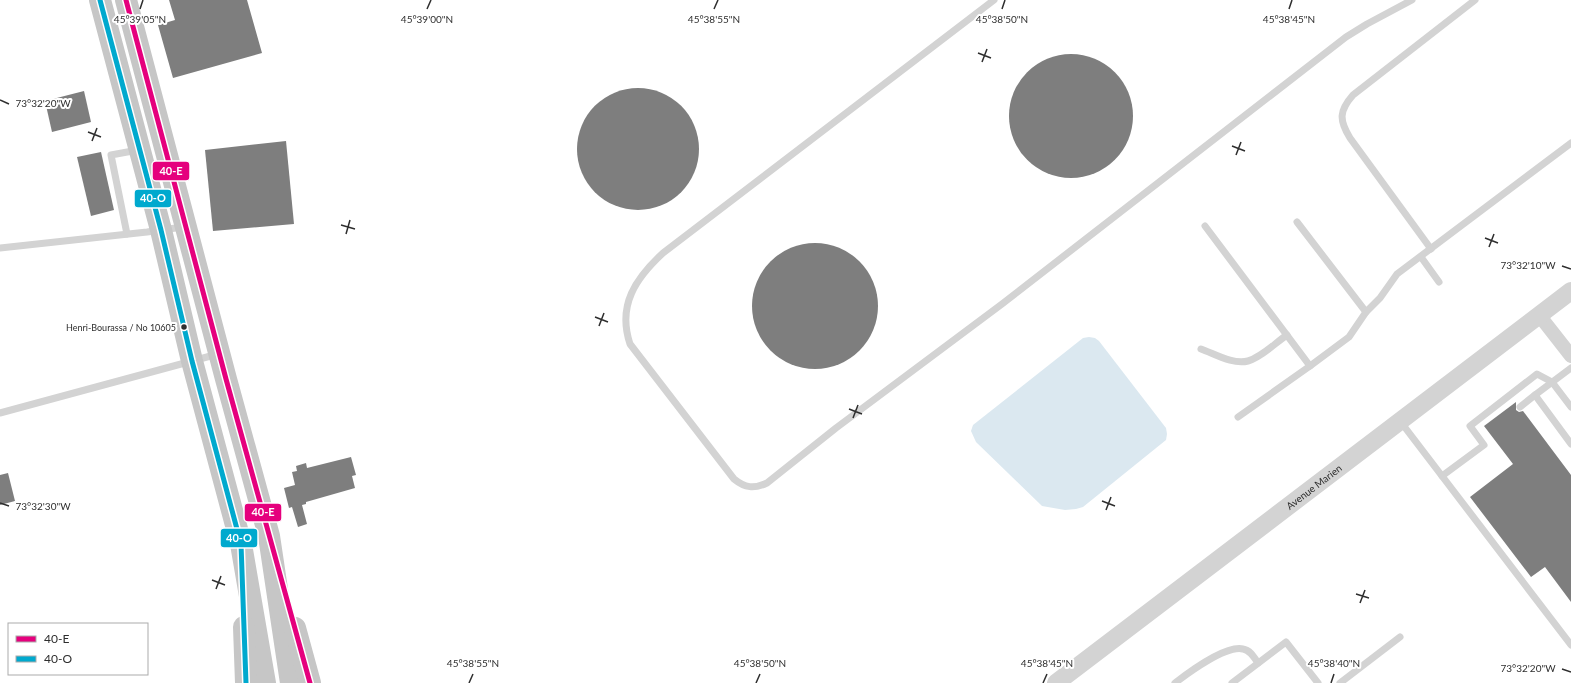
<svg xmlns="http://www.w3.org/2000/svg" width="1571" height="683" font-family="Lato,sans-serif">
  <style>
    .water { fill: #dbe8f0 }
    .building { fill: #7e7e7e }
    .lines { fill: none; stroke-linecap: round; stroke-linejoin: round }
    .service { stroke: #d3d3d3; stroke-width: 7 }
    .minor { stroke: #d3d3d3; stroke-width: 14 }
    .tertiary { stroke: #d3d3d3; stroke-width: 18 }
    .primary { stroke: #c6c6c6; stroke-width: 22 }
    .bus-1-casing { stroke: #fff; stroke-width: 8 }
    .bus-2-casing { stroke: #fff; stroke-width: 8 }
    .bus-1 { stroke: #e5007d; stroke-width: 5 }
    .bus-2 { stroke: #00a9ce; stroke-width: 5 }
    .ticks { fill: none; stroke: #2e2e2e; stroke-width: 1.5 }
    .bus-dot { fill: #2e2e2e; stroke: #fff; stroke-width: 1.5 }
    .labels { text-anchor: middle; stroke-width: 4; stroke-linejoin: round; paint-order: stroke }
    .bus-label { font-size: 9px; fill: #2e2e2e; stroke: #fff; text-anchor: end }
    .street-label { font-size: 10px; fill: #2e2e2e; stroke: #fff }
    .ticks-label { font-size: 10px; text-anchor: middle; fill: #2e2e2e; stroke: #fff; stroke-width: 4; stroke-linejoin: round; paint-order: stroke }
    .line-badge { stroke: #fff; stroke-width: 1.5 }
    .badge-label { font-size: 11px; text-anchor: middle; font-weight: bold; fill: #fff }
  </style>
  <rect width="100%" height="100%" fill="#fff"/>
  <polygon class="water" points="1089,337 1095,338 1099,341 1166,428 1167,434 1166,440 1083,507 1076,509 1065,510 1042,506 976,442 971,431 973,425 1083,338"/>
  <g class="building">
    <polygon points="169,0 247,0 262,53 173,78 158,25 175,20"/>
    <circle cx="1071" cy="116" r="62"/>
    <circle cx="638" cy="149" r="61"/>
    <polygon points="84,91 91,122 52,132 45,101"/>
    <polygon points="286,141 294,224 213,231 205,150"/>
    <polygon points="101,152 114,210 91,216 77,157"/>
    <circle cx="815" cy="306" r="63"/>
    <polygon points="1516,402 1516,410 1519,412 1523,411 1571,475 1571,602 1545,567 1531,577 1470,497 1513,464 1484,426"/>
    <polygon points="351,457 356,475 352,476 355,488 306,502 306,504 302,505 307,524 298,527 292,507 289,508 284,488 295,485 292,472 297,471 296,466 306,463 307,468"/>
    <polygon points="8,473 15,501 0,505 0,475"/>
  </g>
  <g class="lines">
    <g class="service">
      <path d="M994,0L663,253C636,278 617,305 630,344L734,479C745,488 754,489 767,483L836,428L1002,304L1346,37L1367,24L1412,0"/>
      <polyline points="1205,226 1310,366 1349,337 1366,312 1297,222"/>
      <polyline points="127,234 111,155 138,150"/>
      <polyline points="0,248 147,232 183,227"/>
      <path d="M1431,249L1350,138C1339,120 1339,111 1353,95L1475,0"/>
      <polyline points="1421,257 1439,282"/>
      <polyline points="1366,312 1380,298 1397,274 1571,143"/>
      <path d="M1201,349C1215,354 1233,365 1248,361C1262,357 1275,343 1287,335"/>
      <polyline points="1571,368 1535,395 1571,444"/>
      <polyline points="1520,407 1535,395"/>
      <polyline points="0,413 218,354"/>
      <polyline points="1238,417 1310,366"/>
      <polyline points="1400,421 1442,476 1484,445 1470,426 1537,374 1552,382 1571,407"/>
      <polyline points="1442,476 1571,645"/>
      <path d="M1175,683C1188,673 1226,645 1243,649C1250,650 1254,657 1258,663"/>
      <polyline points="1232,683 1286,642 1318,683"/>
      <polyline points="1340,683 1400,637"/>
    </g>
    <polyline class="minor" points="1539,315 1571,356"/>
    <path class="tertiary" id="s1" d="M1056,683L1571,291"/>
    <g class="primary">
      <polyline points="100,0 161,230 192,361 241,544 265,683"/>
      <polyline points="126,0 226,379 269,536 291,683"/>
      <polyline points="244,627 246,683"/>
      <polyline points="295,628 310,683"/>
    </g>
    <g class="bus-1-casing">
      <polyline id="bus-1" points="126,0 226,379 310,683"/>
    </g>
    <g class="bus-2-casing">
      <polyline id="bus-2" points="100,0 161,230 192,361 241,544 246,683"/>
    </g>
    <use href="#bus-1" class="bus-1"/>
    <use href="#bus-2" class="bus-2"/>
  </g>
  <path class="ticks" d="M140,9L143,0M427,9L431,0M714,9L718,0M1002,9L1005,0M1289,9L1292,0M978,53L991,58M982,62L987,49M0,100L9,104M88,132L101,137M92,141L97,128M1232,146L1245,151M1236,155L1241,142M341,225L355,229M346,234L350,220M1485,238L1498,243M1489,247L1494,234M1562,266L1571,269M595,317L608,322M599,326L604,313M849,409L862,414M853,418L858,405M1102,501L1115,506M0,503L9,506M1106,510L1111,497M212,580L225,585M216,589L221,576M1356,594L1369,598M1360,603L1365,590M1562,669L1571,672M469,683L473,674M756,683L760,674M1043,683L1047,674M1331,683L1334,674"/>
  <circle class="bus-dot" cx="184" cy="327" r="3.5"/>
  <g class="labels">
    <g class="bus-label">
      <text x="176" y="331">Henri-Bourassa / No 10605</text>
    </g>
    <g class="street-label">
      <text dy="4" stroke="none"><textPath href="#s1" startOffset="324">Avenue Marien</textPath></text>
    </g>
  </g>
  <g class="ticks-label">
    <text x="140" y="23">45°39'05"N</text>
    <text x="427" y="23">45°39'00"N</text>
    <text x="714" y="23">45°38'55"N</text>
    <text x="1002" y="23">45°38'50"N</text>
    <text x="1289" y="23">45°38'45"N</text>
    <text x="43" y="107">73°32'20"W</text>
    <text x="1528" y="269">73°32'10"W</text>
    <text x="43" y="510">73°32'30"W</text>
    <text x="473" y="667">45°38'55"N</text>
    <text x="760" y="667">45°38'50"N</text>
    <text x="1047" y="667">45°38'45"N</text>
    <text x="1334" y="667">45°38'40"N</text>
    <text x="1528" y="672">73°32'20"W</text>
  </g>
  <g class="line-badge">
    <rect x="152" y="161" width="38" height="20" rx="4" fill="#e5007d"/>
    <rect x="134" y="189" width="38" height="19" rx="4" fill="#00a9ce"/>
    <rect x="244" y="503" width="38" height="19" rx="4" fill="#e5007d"/>
    <rect x="220" y="528" width="38" height="20" rx="4" fill="#00a9ce"/>
  </g>
  <g class="badge-label">
    <text x="171" y="175">40-E</text>
    <text x="153" y="202">40-O</text>
    <text x="263" y="516">40-E</text>
    <text x="239" y="542">40-O</text>
  </g>
  <rect x="8" y="623" width="140" height="52" fill="#ffffff" stroke="#ababab"/>
  <rect x="16" y="636" width="20" height="6" fill="#e5007d" stroke="#ababab"/>
  <text x="44" y="643" font-size="12" fill="#2e2e2e">40-E</text>
  <rect x="16" y="656" width="20" height="6" fill="#00a9ce" stroke="#ababab"/>
  <text x="44" y="663" font-size="12" fill="#2e2e2e">40-O</text>
</svg>
